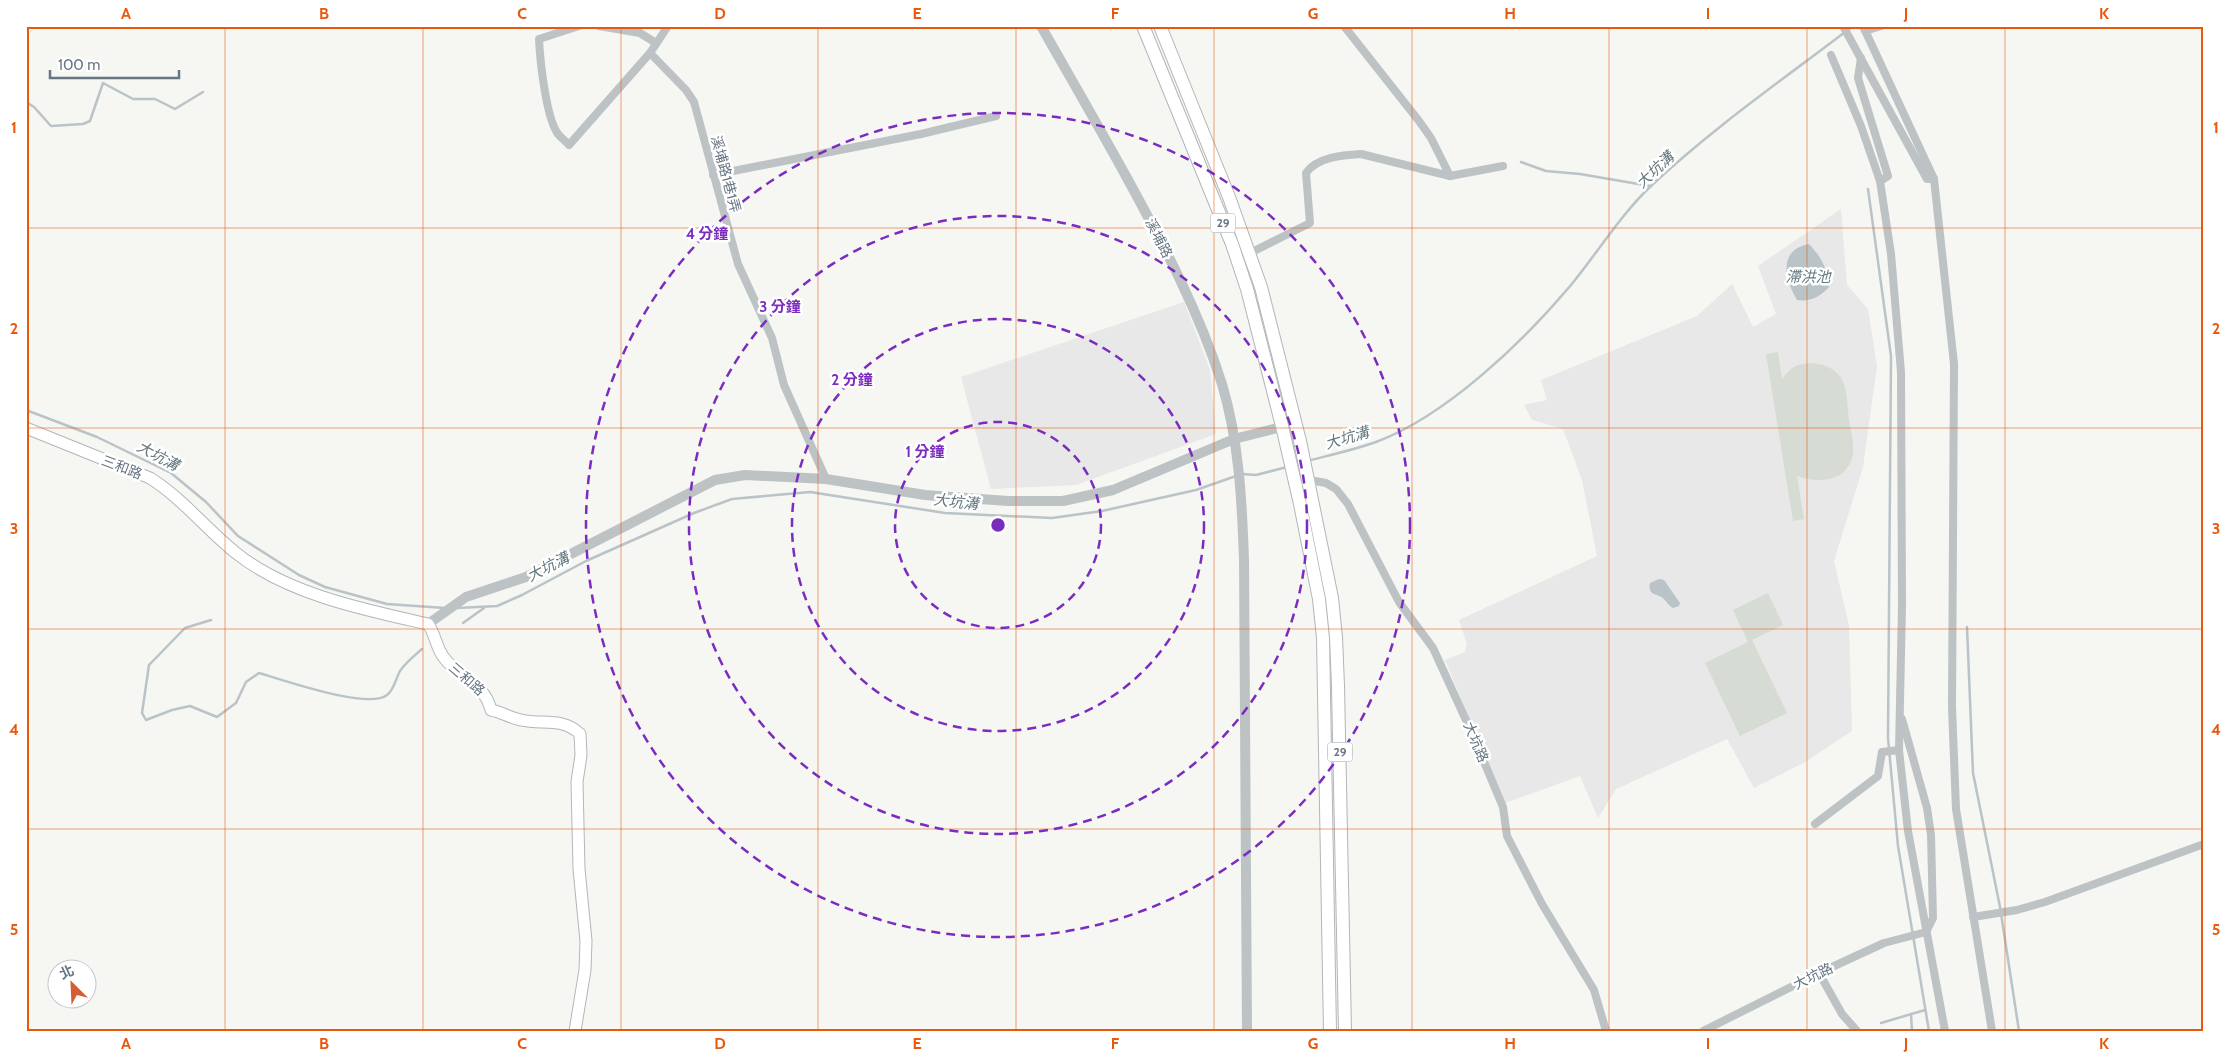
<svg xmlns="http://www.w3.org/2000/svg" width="2230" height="1057" font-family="Cabin,'Noto Sans TC',sans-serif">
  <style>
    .built { fill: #e7e8e7 }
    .green { fill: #d6dbd3 }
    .water { fill: #b9c3c8 }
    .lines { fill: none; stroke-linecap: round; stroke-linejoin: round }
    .stream { stroke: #b9c3c8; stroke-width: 2.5 }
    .secondary-casing { stroke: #b2b7bb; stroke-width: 13 }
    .primary-casing { stroke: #b1b6b9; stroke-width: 14 }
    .minor { stroke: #bdc2c5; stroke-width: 8 }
    .tertiary { stroke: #bdc2c5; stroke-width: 10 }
    .secondary { stroke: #fff; stroke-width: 11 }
    .primary { stroke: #fff; stroke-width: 12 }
    .grid { fill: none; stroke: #e8590c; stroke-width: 1; stroke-opacity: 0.55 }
    .ring { fill: none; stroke: #7b2cbf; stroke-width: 2.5; stroke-dasharray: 9 6 }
    .labels { text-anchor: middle; stroke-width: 5; stroke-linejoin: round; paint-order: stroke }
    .shield { fill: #fff; stroke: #959fa8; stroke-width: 1 }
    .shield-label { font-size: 12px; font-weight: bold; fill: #677682 }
    .street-label { font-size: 14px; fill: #677682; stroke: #fff }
    .water-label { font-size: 15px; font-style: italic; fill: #63777f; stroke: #fff }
    .centre { fill: #7b2cbf; stroke: #fff; stroke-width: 2.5 }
    .ring-label { font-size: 15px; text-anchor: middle; font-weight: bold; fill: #7b2cbf; stroke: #fff; stroke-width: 5; stroke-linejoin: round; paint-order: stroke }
    .neatline { fill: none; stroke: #e8590c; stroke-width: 2 }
    .grid-label { font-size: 16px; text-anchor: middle; font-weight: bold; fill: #e8590c }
  </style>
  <rect width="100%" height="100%" fill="#f6f6f3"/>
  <g class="built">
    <polygon points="1841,209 1847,285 1868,309 1877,366 1863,467 1834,561 1849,626 1852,731 1805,762 1754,788 1727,739 1616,789 1598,818 1580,776 1505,803 1445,660 1465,652 1467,644 1459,620 1597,556 1582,480 1563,429 1532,420 1524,405 1547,400 1541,380 1697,316 1732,284 1753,327 1776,314 1758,266"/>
    <polygon points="1184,302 1210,370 1216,434 1076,485 991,489 961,377"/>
  </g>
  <g class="green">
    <path d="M1778,352L1782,379C1786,374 1790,369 1796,366C1811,360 1832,364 1841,378C1848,390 1847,406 1849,420C1851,432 1855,446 1852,458C1845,483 1817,483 1797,476L1804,519L1793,521L1766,354Z"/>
    <polygon points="1768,593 1783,625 1752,640 1787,713 1740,736 1705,663 1748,642 1733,610"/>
  </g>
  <g class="water">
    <path d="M1809,244C1822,258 1827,268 1829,287C1820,297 1810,302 1797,300C1785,280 1777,250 1809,244Z"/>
    <path d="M1659,579L1664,580L1680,603L1679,606L1673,608C1669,606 1667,602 1664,599C1658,593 1647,596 1650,583Z"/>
  </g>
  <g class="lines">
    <g class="stream">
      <polyline points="26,102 34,107 51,126 83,124 90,121 103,83 133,99 155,99 175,109 203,92"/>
      <polyline points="1521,162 1546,171 1580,174 1650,186"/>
      <polyline points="1868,189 1891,356 1888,738 1898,846 1929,1031"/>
      <polyline points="26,410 97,437 171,473 206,502 238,536 299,575 325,587 387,604 445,608"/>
      <path d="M1307,461C1330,455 1354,450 1376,442C1446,416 1523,342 1571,285C1598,252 1621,214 1652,185C1714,127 1785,78 1853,26"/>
      <polyline points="1242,474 1256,475 1287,467"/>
      <polyline points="458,608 497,606 522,595 586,561 694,513 732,499 810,492 945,513 1052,518 1102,511 1196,490 1236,476"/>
      <path d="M211,620L185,628L149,665L142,713L146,720L172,710L190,706L217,717L236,703L246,682L259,673C284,680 368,710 387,695C394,690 396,678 400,671C406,662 414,656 422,649"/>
      <polyline points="463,623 484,608"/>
      <polyline points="1967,627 1973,773 2000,907 2019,1031"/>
      <polyline points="1911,1014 1912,1031"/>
      <polyline points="1881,1023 1925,1010"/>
    </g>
    <g class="secondary-casing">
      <path id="secondary" d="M26,428L150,478C182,498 206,529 236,553C287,594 365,610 428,624C436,635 436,649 445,659C461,679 484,682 491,710C502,712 510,718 521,720C542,725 563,717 580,734L581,755L577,782L579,869L586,941L585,970L575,1031"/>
    </g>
    <g class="primary-casing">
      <g id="primary">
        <polyline points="1143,26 1232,244 1247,289 1282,426 1300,504 1319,599 1323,638 1330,1031"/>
        <polyline points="1160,26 1229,197 1261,287 1300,441 1332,598 1336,637 1338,686 1345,1031"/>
      </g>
    </g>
    <g class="minor">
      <path d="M579,26L539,39C540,60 546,118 558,134C561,138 566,141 569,145L650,53L668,26"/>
      <polyline points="599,26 640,33 656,43"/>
      <polyline points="1344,26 1419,121 1431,138 1450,176"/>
      <polyline points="1843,26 1927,179 1934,179"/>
      <polyline points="1863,26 1934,179 1954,364 1952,707 1956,809 1992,1031"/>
      <polyline points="1865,31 1881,26"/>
      <polyline points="650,53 686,90 694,102 738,264 772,338 784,385 826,479"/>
      <polyline points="1831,55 1861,126 1880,181 1891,254 1901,372 1902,606 1899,750 1908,831 1945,1031"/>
      <polyline points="1861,58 1858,78 1888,176 1880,181"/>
      <polyline points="713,175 921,134 996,116"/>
      <path d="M1250,253L1310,223L1306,173C1317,157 1343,155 1361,154L1450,176L1503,166"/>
      <polyline points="1305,484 1315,481 1326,483 1336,489 1348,504 1399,602 1433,648 1471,731 1503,807 1507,836 1542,904 1594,990 1606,1031"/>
      <polyline points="1902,719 1927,808 1931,835 1933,918 1926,932"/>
      <polyline points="1815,824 1878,776 1882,752 1899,750"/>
      <polyline points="1973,917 2017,910 2045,902 2204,844"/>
      <polyline points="1819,973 1842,1014 1857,1031"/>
      <polyline points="1703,1031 1819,973 1884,943 1926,932"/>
    </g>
    <g class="tertiary">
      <path d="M1041,26C1070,77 1099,127 1127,178C1163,244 1199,311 1222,384C1239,441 1242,501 1244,560L1247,1031"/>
      <polyline points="428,624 466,597 526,577 715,480 745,475 826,479 925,495 1008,501 1063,501 1113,490 1234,439 1289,425"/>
    </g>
    <use href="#secondary" class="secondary"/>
    <use href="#primary" class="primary"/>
  </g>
  <path class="grid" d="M225,26V1031M423,26V1031M621,26V1031M818,26V1031M1016,26V1031M1214,26V1031M1412,26V1031M1609,26V1031M1807,26V1031M2005,26V1031M26,228H2204M26,428H2204M26,629H2204M26,829H2204"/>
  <g class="ring">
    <circle cx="998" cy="525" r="103"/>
    <circle cx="998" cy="525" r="206"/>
    <circle cx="998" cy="525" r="309"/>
    <circle cx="998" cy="525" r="412"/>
  </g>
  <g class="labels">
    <g class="shield">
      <rect x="1210.5" y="213.5" width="25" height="19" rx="4"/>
      <rect x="1327.5" y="742.5" width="25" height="19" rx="4"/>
    </g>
    <g class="shield-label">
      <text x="1223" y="227">29</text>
      <text x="1340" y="756">29</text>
    </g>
    <g class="street-label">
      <text transform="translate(726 174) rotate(75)" y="5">溪埔路1巷1弄</text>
      <text transform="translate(1159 238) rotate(63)" y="5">溪埔路</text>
      <text transform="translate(122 467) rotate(21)" y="5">三和路</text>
      <text transform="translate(467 679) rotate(41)" y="5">三和路</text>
      <text transform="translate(1476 742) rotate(67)" y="5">大坑路</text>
      <text transform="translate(1813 976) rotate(-26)" y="5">大坑路</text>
    </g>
    <g class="water-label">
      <text transform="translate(1655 170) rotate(-43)" y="5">大坑溝</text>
      <text x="1808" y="282">滯洪池</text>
      <text transform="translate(1347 438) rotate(-16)" y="5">大坑溝</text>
      <text transform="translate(158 456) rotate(28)" y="5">大坑溝</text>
      <text transform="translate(956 502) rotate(6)" y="5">大坑溝</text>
      <text transform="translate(548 567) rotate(-27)" y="5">大坑溝</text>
    </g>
  </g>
  <circle cx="998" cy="525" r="8" class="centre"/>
  <g class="ring-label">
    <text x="707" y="239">4 分鐘</text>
    <text x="780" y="312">3 分鐘</text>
    <text x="852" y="385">2 分鐘</text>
    <text x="925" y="457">1 分鐘</text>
  </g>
  <rect width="2230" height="1057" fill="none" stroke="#ffffff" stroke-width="55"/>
  <g transform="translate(72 984) rotate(336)"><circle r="24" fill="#ffffff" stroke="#c2c8cd"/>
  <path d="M0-4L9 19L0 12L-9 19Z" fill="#d65c33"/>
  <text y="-8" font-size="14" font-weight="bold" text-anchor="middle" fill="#677682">北</text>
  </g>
  <path d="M50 70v8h129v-8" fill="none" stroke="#677682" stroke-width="2.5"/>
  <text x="58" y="70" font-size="15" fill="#677682" stroke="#ffffff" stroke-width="4" paint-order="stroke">100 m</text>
  <rect x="28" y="28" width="2174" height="1002" class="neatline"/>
  <g class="grid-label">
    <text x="126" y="19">A</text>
    <text x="324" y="19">B</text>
    <text x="522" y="19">C</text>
    <text x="720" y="19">D</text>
    <text x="917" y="19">E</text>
    <text x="1115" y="19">F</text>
    <text x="1313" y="19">G</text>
    <text x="1510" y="19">H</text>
    <text x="1708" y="19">I</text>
    <text x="1906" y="19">J</text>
    <text x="2104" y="19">K</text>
    <text x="14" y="133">1</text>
    <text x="2216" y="133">1</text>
    <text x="14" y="334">2</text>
    <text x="2216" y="334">2</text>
    <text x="14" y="534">3</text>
    <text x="2216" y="534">3</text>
    <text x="14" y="735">4</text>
    <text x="2216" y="735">4</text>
    <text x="14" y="935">5</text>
    <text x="2216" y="935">5</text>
    <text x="126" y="1049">A</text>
    <text x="324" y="1049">B</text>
    <text x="522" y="1049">C</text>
    <text x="720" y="1049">D</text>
    <text x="917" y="1049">E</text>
    <text x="1115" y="1049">F</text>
    <text x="1313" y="1049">G</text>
    <text x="1510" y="1049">H</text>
    <text x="1708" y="1049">I</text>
    <text x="1906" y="1049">J</text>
    <text x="2104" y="1049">K</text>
  </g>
</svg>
